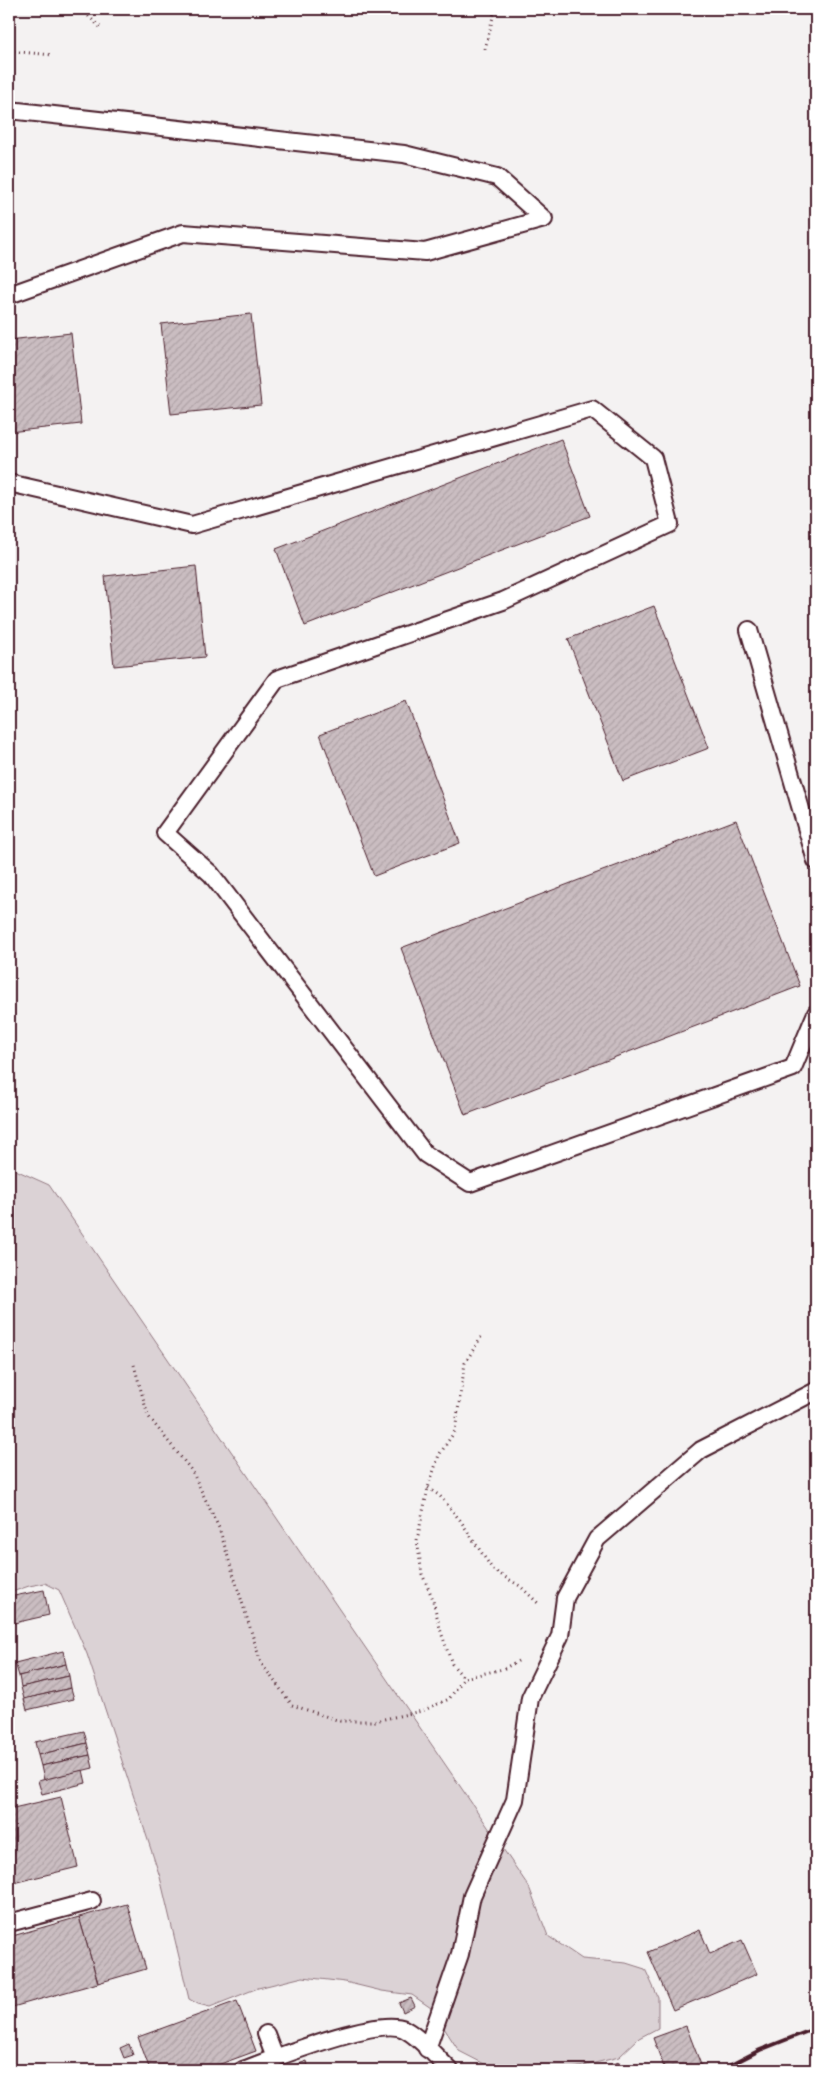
<svg xmlns="http://www.w3.org/2000/svg" width="825" height="2079" font-family="'Playpen Sans',sans-serif">
  <style>
    .green { fill: #dbd2d5; stroke: #927880 }
    .building { fill: url(#building-hatch); stroke: #4a1f2b }
    .lines { fill: none; stroke-linecap: round; stroke-linejoin: round }
    .lane-casing { stroke: #4a1f2b; stroke-width: 20 }
    .path { stroke: #4a1f2b; stroke-width: 3; stroke-dasharray: 1 4; stroke-linecap: butt }
    .lane { stroke: #fff; stroke-width: 16 }
    .rail { stroke: #4a1f2b; stroke-width: 4 }
  </style>
  <defs>
    <pattern id="building-hatch" width="6" height="6" patternUnits="userSpaceOnUse" patternTransform="scale(1.25)"><rect width="6" height="6" fill="#cabdc1"/><path d="M-1 1l2-2M0 6l6-6M5 7l2-2" fill="none" stroke="#afa2a6"/></pattern>
  </defs>
  <rect width="100%" height="100%" fill="#f4f2f2"/>
  <filter id="ink" filterUnits="userSpaceOnUse"><feTurbulence type="fractalNoise" baseFrequency=".02" numOctaves="2"/><feDisplacementMap in="SourceGraphic" scale="10" xChannelSelector="R" yChannelSelector="G"/><feConvolveMatrix kernelMatrix="1 2 1 2 8 2 1 2 1" color-interpolation-filters="sRGB"/></filter>
  <g filter="url(#ink)">
    <polygon class="green" points="9,1167 49,1185 529,1887 548,1936 582,1959 626,1963 645,1969 658,1997 658,2028 639,2038 619,2057 567,2070 496,2070 459,2051 431,2008 412,1995 382,1991 345,1982 303,1977 258,1988 210,2007 198,2004 189,1999 160,1877 87,1654 59,1590 45,1583 29,1586 9,1593"/>
    <g class="building">
      <polygon points="251,314 261,405 171,414 161,324"/>
      <polygon points="71,333 81,424 9,432 9,340"/>
      <polygon points="561,439 590,516 305,626 276,549"/>
      <polygon points="196,566 205,657 114,666 105,576"/>
      <polygon points="654,606 709,748 623,781 568,639"/>
      <polygon points="406,701 460,843 374,876 320,734"/>
      <polygon points="736,820 800,986 465,1115 401,948"/>
      <polygon points="44,1590 49,1615 10,1624 9,1597"/>
      <polygon points="63,1651 66,1664 19,1676 15,1663"/>
      <polygon points="66,1664 69,1676 21,1687 19,1676"/>
      <polygon points="69,1676 71,1688 24,1699 21,1687"/>
      <polygon points="71,1688 74,1699 27,1710 24,1699"/>
      <polygon points="84,1731 87,1743 38,1755 35,1742"/>
      <polygon points="87,1743 90,1755 41,1766 38,1755"/>
      <polygon points="90,1755 93,1768 44,1780 41,1766"/>
      <polygon points="83,1770 86,1783 42,1794 38,1781"/>
      <polygon points="61,1797 78,1867 9,1884 9,1809"/>
      <polygon points="127,1904 146,1969 98,1983 79,1917"/>
      <polygon points="79,1917 98,1983 9,2008 9,1937"/>
      <polygon points="700,1930 710,1954 742,1940 757,1974 673,2010 648,1952"/>
      <polygon points="411,1998 415,2006 403,2012 399,2003"/>
      <polygon points="237,2001 256,2051 204,2070 150,2070 138,2037"/>
      <polygon points="686,2026 703,2070 665,2070 653,2038"/>
      <polygon points="129,2044 133,2055 124,2058 120,2048"/>
      <polygon points="307,2061 309,2070 298,2070 296,2065"/>
      <polygon points="619,2062 622,2070 595,2070"/>
    </g>
    <g class="lines">
      <g class="lane-casing">
        <g id="lane">
          <polyline points="9,110 404,154 497,177 544,219 425,252 183,233 9,295"/>
          <polyline points="9,483 192,525 592,409 653,458 670,524 503,601 277,679 165,833 211,874 425,1154 470,1183 793,1068 816,1013"/>
          <polyline points="749,630 816,861"/>
          <polyline points="9,1923 92,1901"/>
          <polyline points="266,2034 275,2058"/>
          <polyline points="427,2049 460,1954 472,1896 515,1800 530,1698 560,1636 565,1598 597,1539 701,1450 816,1391"/>
          <path d="M243,2070C273,2059 378,2016 404,2029C421,2038 436,2057 450,2070"/>
        </g>
      </g>
      <g class="path">
        <polyline points="81,9 101,28"/>
        <polyline points="485,49 495,9"/>
        <polyline points="9,51 53,55"/>
        <polyline points="481,1337 465,1363 455,1431 439,1455 428,1488 417,1540 422,1574 432,1597 441,1632 452,1664 464,1678 503,1669 520,1660"/>
        <polyline points="134,1365 148,1416 192,1471 219,1528 261,1663 292,1705 340,1721 375,1721 422,1711 449,1699 464,1678"/>
        <polyline points="428,1488 440,1496 460,1520 493,1570 520,1586 540,1605"/>
      </g>
      <use href="#lane" class="lane"/>
      <polyline class="rail" points="721,2070 760,2050 816,2028"/>
    </g>
  </g>
  <rect width="825" height="2079" fill="none" stroke="#fff" stroke-width="30"/>
  <rect x="15" y="15" width="795" height="2049" fill="none" stroke="#4a1f2b" stroke-width="2" filter="url(#ink)"/>
</svg>
